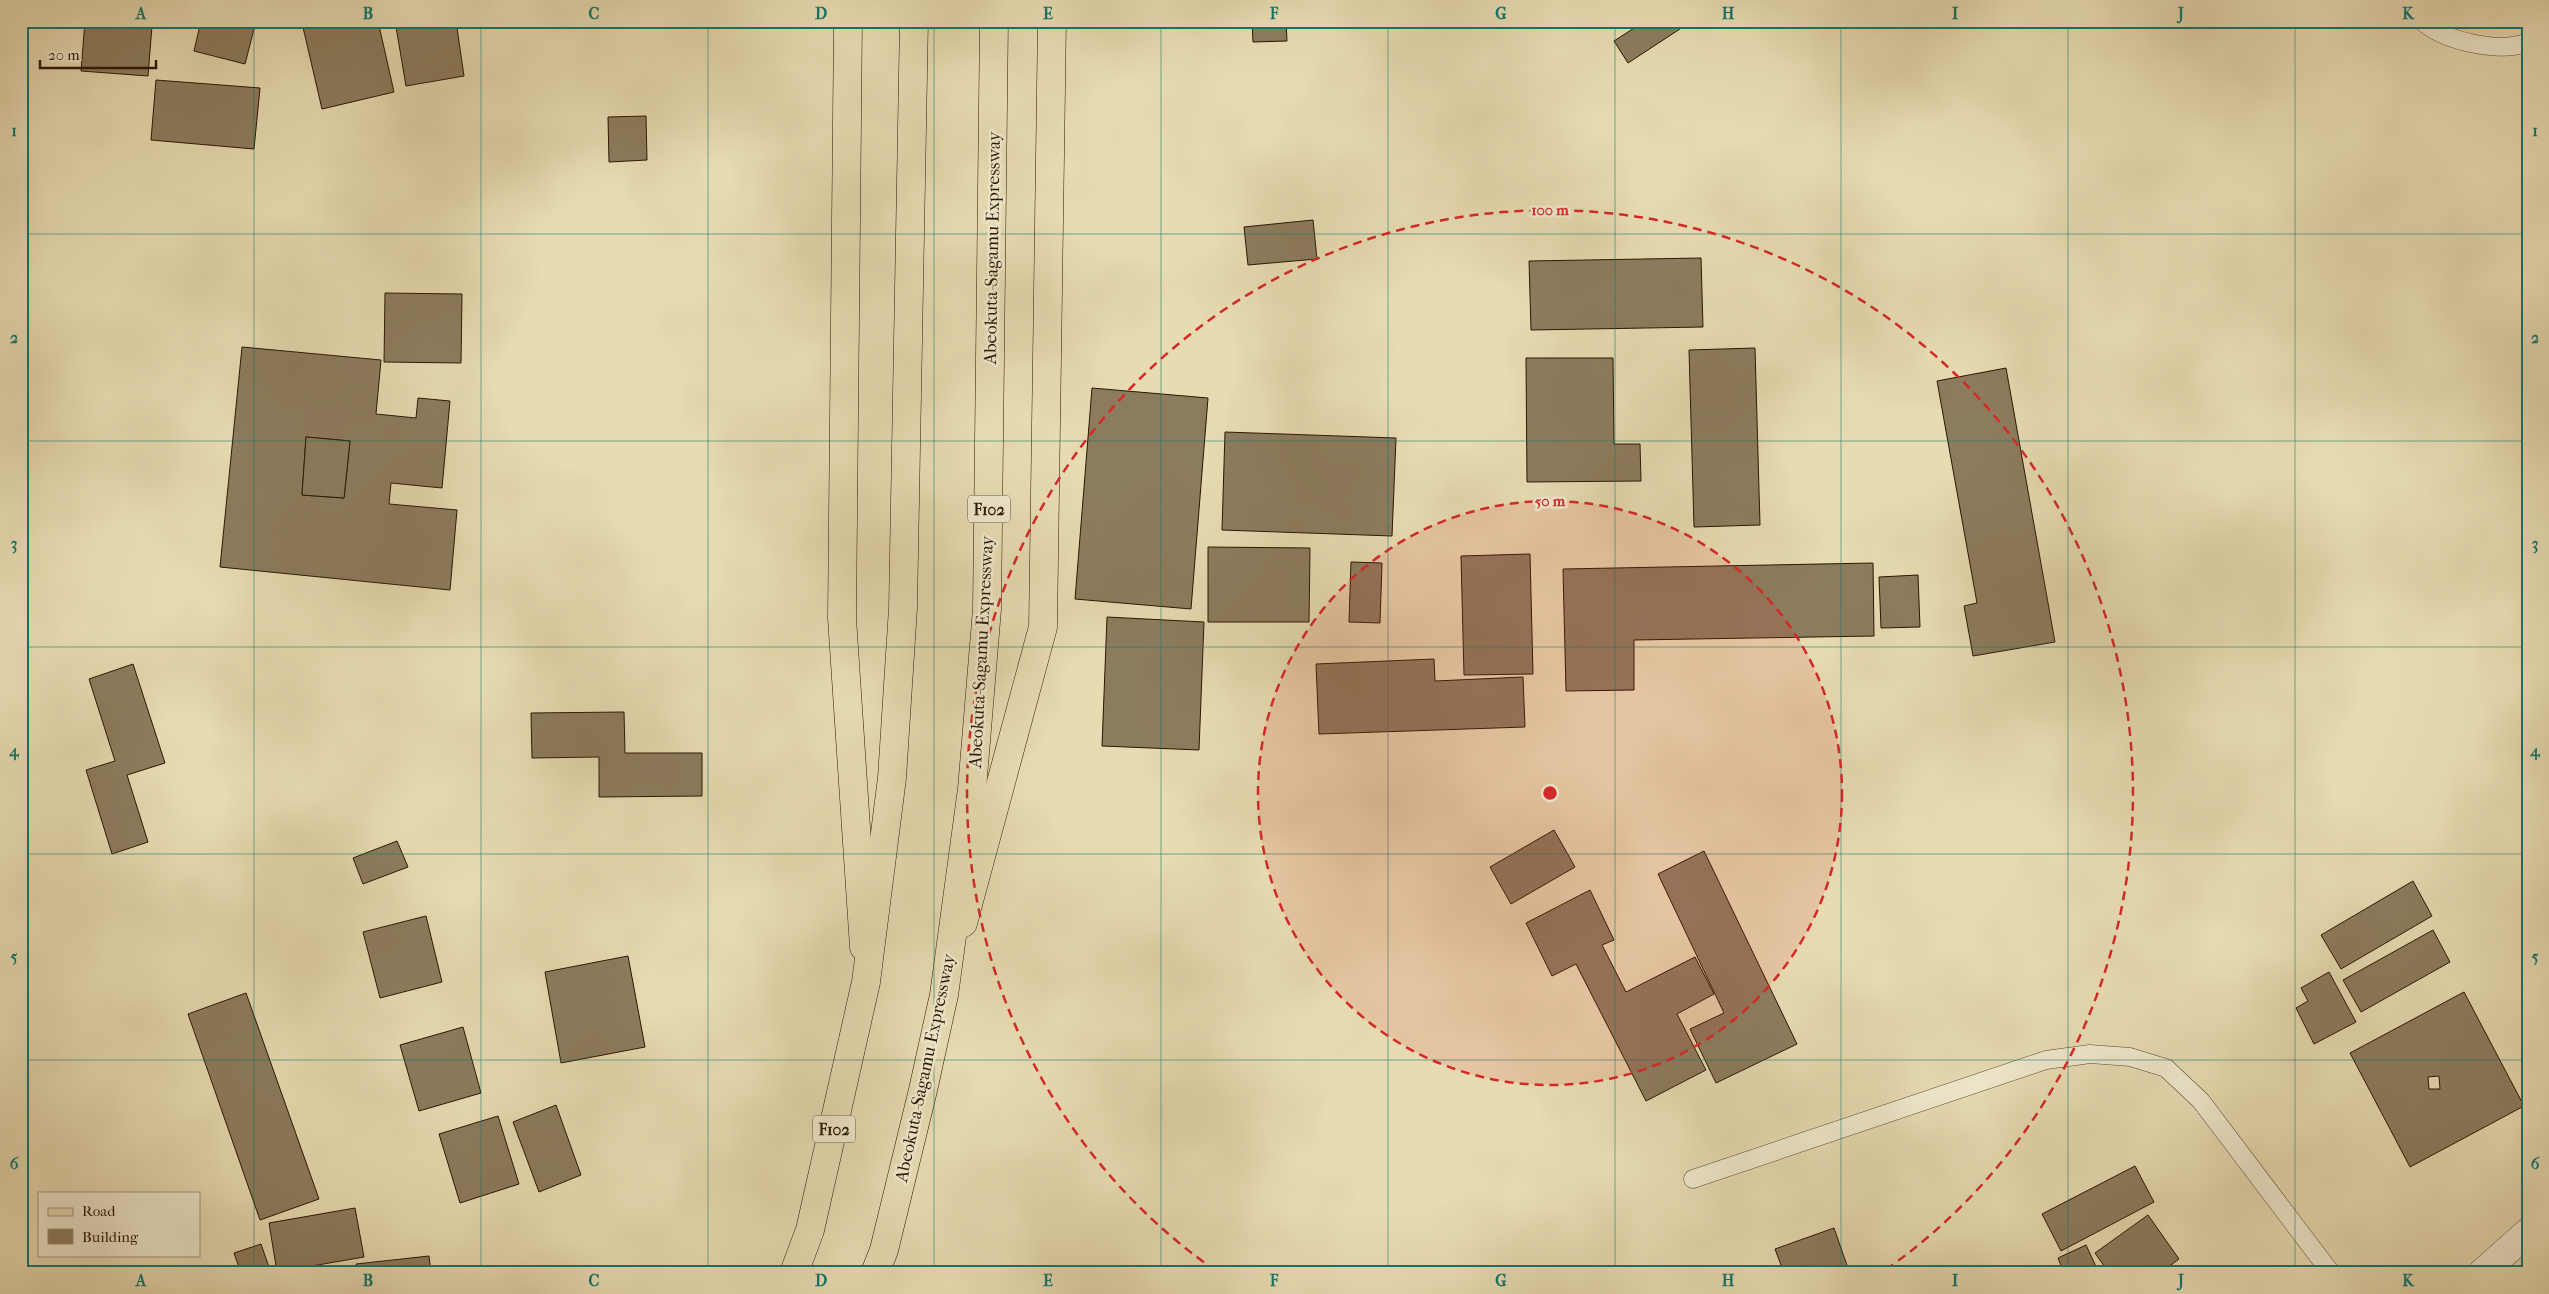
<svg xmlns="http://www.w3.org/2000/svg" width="2549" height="1294" font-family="'IM FELL French Canon',serif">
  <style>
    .building { fill: #8c7c5e; stroke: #2a1602; fill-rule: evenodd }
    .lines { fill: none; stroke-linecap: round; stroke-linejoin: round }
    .service-casing { stroke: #59472e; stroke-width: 19 }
    .minor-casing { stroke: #59472e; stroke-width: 29 }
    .primary-casing { stroke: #2a1602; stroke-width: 29 }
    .trunk-casing { stroke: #2a1602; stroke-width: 29 }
    .service { stroke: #efe8cd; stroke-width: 18 }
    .minor { stroke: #efe8cd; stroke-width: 28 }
    .primary { stroke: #e7dbb2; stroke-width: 28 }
    .trunk { stroke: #e7dbb2; stroke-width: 28 }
    .grid { fill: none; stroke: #0f766e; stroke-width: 1; stroke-opacity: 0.55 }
    .ring { fill: none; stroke: #d62828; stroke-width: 2.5; stroke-dasharray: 9 6 }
    .labels { text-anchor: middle; stroke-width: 5; stroke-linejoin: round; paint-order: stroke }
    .shield { fill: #efe8cd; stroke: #65553f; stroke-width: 1 }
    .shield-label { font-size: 16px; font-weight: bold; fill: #2a1602 }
    .street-label { font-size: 18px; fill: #2a1602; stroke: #efe8cd }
    .centre { fill: #d62828; stroke: #efe8cd; stroke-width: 2.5 }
    .ring-label { font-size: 15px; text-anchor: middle; font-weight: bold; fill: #d62828; stroke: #efe8cd; stroke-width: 5; stroke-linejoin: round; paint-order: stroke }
    .neatline { fill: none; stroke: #0f766e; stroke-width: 2 }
    .grid-label { font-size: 16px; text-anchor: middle; font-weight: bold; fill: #0f766e }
  </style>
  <rect width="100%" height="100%" fill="#e7dbb2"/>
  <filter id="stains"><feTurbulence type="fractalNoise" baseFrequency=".004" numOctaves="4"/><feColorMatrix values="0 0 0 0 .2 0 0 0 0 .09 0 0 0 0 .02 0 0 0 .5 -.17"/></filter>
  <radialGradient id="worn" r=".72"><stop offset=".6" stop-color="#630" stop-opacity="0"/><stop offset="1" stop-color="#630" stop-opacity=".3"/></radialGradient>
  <g class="building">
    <polygon points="85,21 152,26 148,76 81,71"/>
    <polygon points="201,21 256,21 245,64 194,51"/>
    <polygon points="310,21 378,21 394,92 322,109 302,23"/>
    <polygon points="395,21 456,21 464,76 406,86"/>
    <polygon points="1252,21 1286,21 1287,41 1253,42"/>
    <polygon points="1645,21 1684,21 1686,25 1628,63 1614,41"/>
    <polygon points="156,80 260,88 254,149 151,140"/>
    <polygon points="646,116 647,160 609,162 608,117"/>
    <polygon points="1313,220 1317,259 1248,265 1244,227"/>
    <polygon points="1701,258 1703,327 1531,330 1529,261"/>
    <polygon points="385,293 462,294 461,363 384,362"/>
    <path d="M242,347L381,360L376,414L416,418L418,398L450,401L442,488L391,483L389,504L457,510L450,590L220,567ZM306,437L350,441L344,498L302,495Z"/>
    <polygon points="1755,348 1760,525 1694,527 1689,350"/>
    <polygon points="1526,358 1613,358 1614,444 1640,444 1641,481 1527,482"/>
    <polygon points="2006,368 2055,642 1973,656 1964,606 1977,603 1937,381"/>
    <polygon points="1092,388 1208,398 1191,609 1075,599"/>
    <polygon points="1225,432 1396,438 1392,536 1222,530"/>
    <polygon points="306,437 350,441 344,498 302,495"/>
    <polygon points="1208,547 1310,548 1309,622 1208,622"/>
    <polygon points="1530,554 1533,674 1464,675 1461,556"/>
    <polygon points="1351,562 1382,563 1380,623 1349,622"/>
    <polygon points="1873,563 1874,636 1634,640 1634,690 1566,691 1563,569"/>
    <polygon points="1918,575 1920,627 1881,628 1879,577"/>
    <polygon points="1107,617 1204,622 1199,750 1102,746"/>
    <polygon points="1434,659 1435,681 1523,677 1525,727 1319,734 1316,664"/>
    <polygon points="133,664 165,763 127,775 148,842 112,854 86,770 115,761 89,679"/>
    <polygon points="624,712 625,753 702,753 702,796 599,797 599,757 532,758 531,713"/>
    <polygon points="1554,830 1575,867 1511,904 1490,867"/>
    <polygon points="397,841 408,867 363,884 353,858"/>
    <polygon points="1704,851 1797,1044 1716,1083 1690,1029 1724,1013 1658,874"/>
    <polygon points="2413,881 2432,916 2341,969 2321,935"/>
    <polygon points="1590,890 1614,940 1602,945 1626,992 1695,957 1714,994 1677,1014 1706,1070 1646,1101 1576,964 1552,976 1526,923"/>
    <polygon points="426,916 442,982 380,998 363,932"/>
    <polygon points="2433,930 2450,962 2361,1012 2343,980"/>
    <polygon points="628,956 645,1047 561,1063 545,972"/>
    <polygon points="2329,972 2356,1022 2314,1044 2296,1008 2308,1001 2301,988"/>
    <path d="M2464,992L2524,1106L2410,1167L2350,1053ZM2439,1076L2440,1089H2429L2428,1077Z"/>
    <polygon points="246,993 319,1199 260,1220 188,1014"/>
    <polygon points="463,1027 481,1093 419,1111 400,1045"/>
    <polygon points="556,1105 581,1175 539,1192 513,1122"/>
    <polygon points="498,1116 519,1184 460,1203 439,1134"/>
    <polygon points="2135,1166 2154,1202 2061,1251 2042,1214"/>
    <polygon points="355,1208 364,1257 277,1272 269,1223"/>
    <polygon points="2148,1215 2179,1259 2160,1273 2109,1273 2095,1253"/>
    <polygon points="1834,1228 1849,1271 1784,1273 1775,1249"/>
    <polygon points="261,1244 271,1273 241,1273 234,1253"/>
    <polygon points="2086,1245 2099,1273 2064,1273 2058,1258"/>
    <polygon points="429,1256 431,1273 357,1273 356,1264"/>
  </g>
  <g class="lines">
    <g class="service-casing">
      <g id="service">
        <path d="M2422,21C2444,41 2500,54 2528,42"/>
        <polyline points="1693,1179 2046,1060 2090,1054 2130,1057 2166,1068 2201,1101 2331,1273"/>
      </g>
    </g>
    <g class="minor-casing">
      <polyline id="minor" points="2482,1273 2528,1232"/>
    </g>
    <g class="primary-casing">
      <g id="primary">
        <polyline points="848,21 842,618 864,947"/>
        <polyline points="963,923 1043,627 1052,21"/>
      </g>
    </g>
    <g class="trunk-casing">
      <g id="trunk">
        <polyline points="794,1273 810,1230 866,982 892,778 903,608 914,21"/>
        <polyline points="875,1273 884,1250 923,1090 944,995 972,789 987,609 994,21"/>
      </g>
    </g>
    <use href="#service" class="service"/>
    <use href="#minor" class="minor"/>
    <use href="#primary" class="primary"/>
    <use href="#trunk" class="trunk"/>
  </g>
  <path class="grid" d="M254,21V1273M481,21V1273M708,21V1273M934,21V1273M1161,21V1273M1388,21V1273M1615,21V1273M1841,21V1273M2068,21V1273M2295,21V1273M21,234H2528M21,441H2528M21,647H2528M21,854H2528M21,1060H2528"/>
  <circle cx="1550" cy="793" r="292" fill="#d62828" fill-opacity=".12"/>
  <g class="ring">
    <circle cx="1550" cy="793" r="292"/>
    <path d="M1216 1271A583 583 0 1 1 1884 1271"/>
  </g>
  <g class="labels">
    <g class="shield">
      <rect x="968" y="495.5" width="42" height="27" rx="4"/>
      <rect x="813" y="1115.5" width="42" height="27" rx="4"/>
    </g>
    <g class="shield-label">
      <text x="989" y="515">F102</text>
      <text x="834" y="1135">F102</text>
    </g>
    <g class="street-label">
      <text transform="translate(992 248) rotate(-89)" y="6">Abeokuta-Sagamu Expressway</text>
      <text transform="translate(981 652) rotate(-87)" y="6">Abeokuta-Sagamu Expressway</text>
      <text transform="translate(925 1068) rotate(-78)" y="6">Abeokuta-Sagamu Expressway</text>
    </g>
  </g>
  <circle cx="1550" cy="793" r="8" class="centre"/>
  <g class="ring-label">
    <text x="1550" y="215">100 m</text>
    <text x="1550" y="506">50 m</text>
  </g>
  <rect width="2549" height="1294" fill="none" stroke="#e7dbb2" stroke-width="55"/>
  <rect x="38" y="1192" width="162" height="65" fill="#efe8cd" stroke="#a0947c"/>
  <rect x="48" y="1208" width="25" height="8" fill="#e7dbb2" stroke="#a0947c"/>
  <text x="82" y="1216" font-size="15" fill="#2a1602">Road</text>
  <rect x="48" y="1229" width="25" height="15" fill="#8c7c5e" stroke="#a0947c"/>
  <text x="82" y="1242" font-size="15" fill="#2a1602">Building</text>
  <path d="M40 60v8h116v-8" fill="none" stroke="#2a1602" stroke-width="2.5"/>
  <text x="48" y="60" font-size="15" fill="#2a1602" stroke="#efe8cd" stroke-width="4" paint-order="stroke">20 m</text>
  <rect x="28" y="28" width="2494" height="1238" class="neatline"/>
  <g class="grid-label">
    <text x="141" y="19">A</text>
    <text x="368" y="19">B</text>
    <text x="594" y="19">C</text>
    <text x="821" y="19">D</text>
    <text x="1048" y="19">E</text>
    <text x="1274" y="19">F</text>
    <text x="1501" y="19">G</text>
    <text x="1728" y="19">H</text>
    <text x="1955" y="19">I</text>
    <text x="2181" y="19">J</text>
    <text x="2408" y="19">K</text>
    <text x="14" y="136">1</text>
    <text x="2535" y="136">1</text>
    <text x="14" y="343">2</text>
    <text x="2535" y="343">2</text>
    <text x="14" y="549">3</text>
    <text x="2535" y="549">3</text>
    <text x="14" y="756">4</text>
    <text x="2535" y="756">4</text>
    <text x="14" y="962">5</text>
    <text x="2535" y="962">5</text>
    <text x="14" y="1169">6</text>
    <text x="2535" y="1169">6</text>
    <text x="141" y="1286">A</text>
    <text x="368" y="1286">B</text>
    <text x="594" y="1286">C</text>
    <text x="821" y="1286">D</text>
    <text x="1048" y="1286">E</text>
    <text x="1274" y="1286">F</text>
    <text x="1501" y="1286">G</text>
    <text x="1728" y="1286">H</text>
    <text x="1955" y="1286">I</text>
    <text x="2181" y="1286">J</text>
    <text x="2408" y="1286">K</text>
  </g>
  <rect width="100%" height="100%" filter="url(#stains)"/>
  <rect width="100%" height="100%" fill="url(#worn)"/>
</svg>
